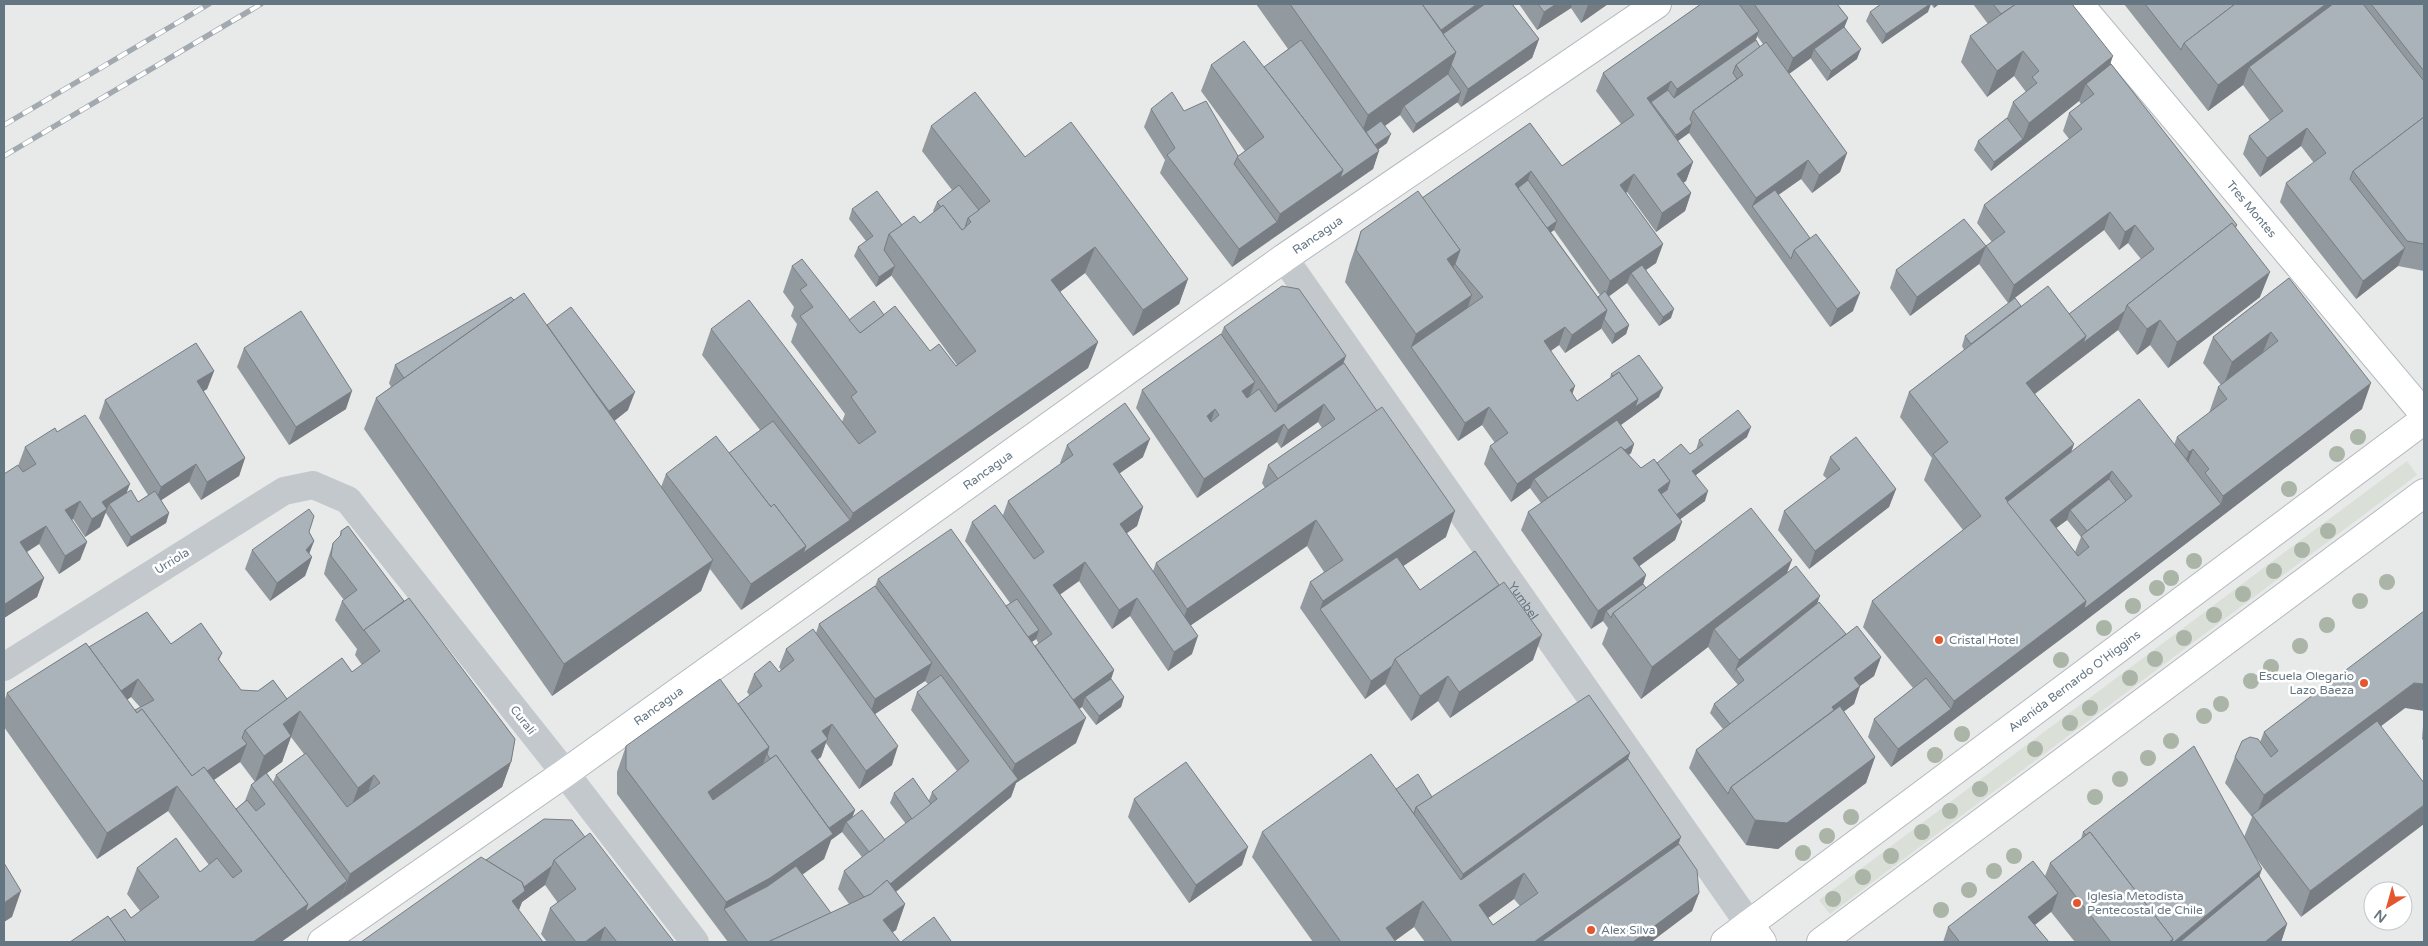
<svg xmlns="http://www.w3.org/2000/svg" width="2428" height="946" font-family="'Varela Round',sans-serif">
  <style>
    .built { fill: #e8e9e9; fill-rule: evenodd }
    .green { fill: #dadfd7 }
    .lines { fill: none; stroke-linecap: round; stroke-linejoin: round }
    .secondary-casing { stroke: #b3babf; stroke-width: 30 }
    .primary-casing { stroke: #b5babe; stroke-width: 30 }
    .street { stroke: #c3c8cc; stroke-width: 28 }
    .secondary { stroke: #fff; stroke-width: 28 }
    .primary { stroke: #fff; stroke-width: 28 }
    .rail-casing { stroke: #a2aab0; stroke-width: 5.5 }
    .rail { stroke: #fff; stroke-width: 4; stroke-dasharray: 11; stroke-linecap: butt }
    .tree { fill: #aab4a7 }
    .wall { fill: #929a9f; fill-rule: evenodd }
    .shaded-wall { fill: #777d82 }
    .building { fill: #aab3b9; stroke: #777d82; fill-rule: evenodd }
    .poi-dot { fill: #e4572e; stroke: #fff; stroke-width: 2 }
    .labels { text-anchor: middle; stroke-width: 5; stroke-linejoin: round; paint-order: stroke }
    .street-label { font-size: 12px; fill: #657683; stroke: #fff }
    .poi-label { font-size: 12px; fill: #657683; stroke: #fff; text-anchor: start }
  </style>
  <rect width="100%" height="100%" fill="#fafaf8"/>
  <path class="built" d="M4,4H2424V942H4ZM2373,891H2403V921H2373Z"/>
  <polygon class="green" points="2407,461 2417,475 1830,914 1819,900"/>
  <g class="lines">
    <g class="secondary-casing">
      <g id="secondary">
        <path id="s2" d="M2079,4L2424,414"/>
        <polyline points="1749,924 1762,942"/>
        <path id="s3" d="M322,942L565,773L1284,258L1657,4"/>
      </g>
    </g>
    <g class="primary-casing">
      <g id="primary">
        <path id="s4" d="M1725,942L2424,420"/>
        <polyline points="1821,942 2424,493"/>
      </g>
    </g>
    <g class="street">
      <path id="s1" d="M1284,258L1749,924"/>
      <polyline points="4,667 284,491 313,485 348,500 565,773 695,942"/>
    </g>
    <use href="#secondary" class="secondary"/>
    <use href="#primary" class="primary"/>
    <g class="rail-casing">
      <g id="rail">
        <polyline points="4,125 209,4"/>
        <polyline points="4,156 261,4"/>
      </g>
    </g>
    <use href="#rail" class="rail"/>
  </g>
  <g class="tree">
    <circle cx="2358" cy="437" r="8"/>
    <circle cx="2337" cy="454" r="8"/>
    <circle cx="2289" cy="489" r="8"/>
    <circle cx="2328" cy="531" r="8"/>
    <circle cx="2302" cy="550" r="8"/>
    <circle cx="2194" cy="561" r="8"/>
    <circle cx="2274" cy="571" r="8"/>
    <circle cx="2171" cy="578" r="8"/>
    <circle cx="2387" cy="582" r="8"/>
    <circle cx="2157" cy="588" r="8"/>
    <circle cx="2243" cy="594" r="8"/>
    <circle cx="2360" cy="601" r="8"/>
    <circle cx="2133" cy="606" r="8"/>
    <circle cx="2214" cy="615" r="8"/>
    <circle cx="2327" cy="625" r="8"/>
    <circle cx="2104" cy="628" r="8"/>
    <circle cx="2184" cy="638" r="8"/>
    <circle cx="2300" cy="646" r="8"/>
    <circle cx="2155" cy="659" r="8"/>
    <circle cx="2061" cy="660" r="8"/>
    <circle cx="2271" cy="667" r="8"/>
    <circle cx="2130" cy="678" r="8"/>
    <circle cx="2251" cy="681" r="8"/>
    <circle cx="2221" cy="704" r="8"/>
    <circle cx="2090" cy="708" r="8"/>
    <circle cx="2204" cy="716" r="8"/>
    <circle cx="2070" cy="723" r="8"/>
    <circle cx="1962" cy="734" r="8"/>
    <circle cx="2171" cy="741" r="8"/>
    <circle cx="2035" cy="749" r="8"/>
    <circle cx="1935" cy="755" r="8"/>
    <circle cx="2148" cy="758" r="8"/>
    <circle cx="2120" cy="779" r="8"/>
    <circle cx="1980" cy="789" r="8"/>
    <circle cx="2095" cy="797" r="8"/>
    <circle cx="1950" cy="811" r="8"/>
    <circle cx="1851" cy="817" r="8"/>
    <circle cx="1922" cy="832" r="8"/>
    <circle cx="1827" cy="836" r="8"/>
    <circle cx="1803" cy="853" r="8"/>
    <circle cx="1891" cy="856" r="8"/>
    <circle cx="2014" cy="856" r="8"/>
    <circle cx="1994" cy="871" r="8"/>
    <circle cx="1863" cy="877" r="8"/>
    <circle cx="1969" cy="890" r="8"/>
    <circle cx="1833" cy="899" r="8"/>
    <circle cx="1941" cy="910" r="8"/>
  </g>
  <g class="wall">
    <polygon points="1256,4 1512,4 1539,39 1532,58 1461,107 1457,102 1413,133 1400,115 1385,126 1387,143 1379,149 1373,169 1232,267 1160,173 1165,160 1144,127 1151,109 1184,111 1238,156 1245,151 1201,91 1211,65 1264,67 1288,49"/>
    <polygon points="1519,4 1608,4 1581,23 1571,8 1537,30"/>
    <path d="M1701,4H1837L1848,18L1844,27L1857,59L1827,81L1811,59V58L1789,74L1847,153L1840,172L1812,193L1801,179L1778,195L1853,311L1830,327L1689,133L1678,141L1693,162L1686,181L1683,183L1691,193L1685,211L1656,232L1627,192L1626,193L1663,244L1656,263L1646,270L1671,318L1659,326L1627,283L1609,296L1629,325L1626,334L1612,344L1601,328L1565,353L1559,345L1551,351L1572,394L1577,401L1610,378L1611,374L1659,397L1621,425L1634,444L1631,453L1629,455L1641,468L1657,463L1690,454L1696,450L1699,440L1747,437L1696,475L1705,501L1680,519L1682,522L1675,540L1639,566L1646,575L1643,584L1646,588L1787,572L1846,634L1881,657L1874,676L1860,686L1854,704L1843,712L1875,757L1866,783L1778,849L1746,845L1689,768L1696,750L1723,729L1710,713L1714,704L1738,685L1732,678L1708,647L1641,699L1602,644L1608,628L1603,621L1591,629L1521,530L1528,512L1541,503L1530,488L1511,502L1484,464L1490,446L1495,443L1482,425L1458,441L1345,282L1350,263L1361,231L1422,198L1530,123L1562,166L1621,124L1596,91L1603,73ZM1757,36L1763,44L1760,47L1756,40ZM1554,230L1600,295L1598,297L1551,232Z"/>
    <polygon points="1931,4 1939,4 1934,8"/>
    <path d="M1973,4H2072L2111,64L2237,225L2236,228L2260,297L2168,368L2150,345L2137,355L2118,330L2035,394L2074,444L2071,452L2174,445L2177,437L2209,413L2218,387L2221,385L2203,363L2213,337L2289,278L2362,409L2077,627L1891,767L1868,737L1874,719L1913,688L1863,627L1872,601L1963,530L1924,480L1932,458L1900,417L1909,392L1964,350L1962,346L1965,336L2021,306L2069,314L2141,259L2128,243L2119,250L2104,230L2008,303L1979,264L1910,316L1890,288L1896,270L1986,246L1992,242L1977,223L1984,205L2069,139L2063,131L2069,113L2081,104L2079,101L1991,171L1974,150L1978,141L2007,118L2013,102L2026,92L2014,76L1987,97L1961,62L1970,36L1988,24ZM2067,520L2081,537L2075,552L2056,528Z"/>
    <polygon points="2124,4 2424,4 2424,271 2398,266 2356,299 2280,202 2286,183 2314,163 2301,146 2260,177 2243,154 2249,136 2270,121 2243,85 2208,111"/>
    <polygon points="1870,12 1928,12 1882,44 1866,21"/>
    <polygon points="931,126 1025,157 1188,279 1179,304 1133,336 1085,273 1060,292 1098,342 1088,368 741,610 710,569 701,591 552,696 364,429 376,398 391,387 389,383 395,365 514,300 547,325 628,410 614,421 661,487 666,474 729,453 760,430 702,355 711,329 842,422 845,414 791,342 797,324 791,316 794,307 783,292 792,266 849,320 884,315 930,351 956,366 957,365 891,275 876,287 854,256 858,247 866,241 849,219 852,209 902,225 920,223 934,212 933,211 937,202 952,190 922,151"/>
    <path d="M1224,327L1344,363L1446,537L1403,566L1420,590L1533,660L1450,718L1438,701L1411,721L1385,684L1365,699L1300,608L1310,582L1324,572L1307,546L1191,625L1192,654L1168,671L1130,616L1112,629L1079,581L1060,594L1114,670L1111,679L1124,697L1121,707L1096,725L1082,707L1079,709L1076,743L1016,783L1011,797L896,892L905,904L896,930L892,932L900,942H728L617,794V772L626,746L738,704L750,696L747,692L754,674L779,672L781,670L779,667L786,649L816,633L819,624L875,586L878,579L1006,606L1010,603L965,541L972,522L1003,515L1008,501L1061,464L1060,463L1067,445L1143,457L1119,473L1143,507L1137,526L1127,533L1153,571L1156,563L1265,488L1262,483L1268,465L1322,428L1318,422L1281,448L1277,442L1197,498L1136,408L1142,390L1221,334ZM1036,639L1039,644L1035,646L1032,642ZM925,681L928,684L917,692L911,710L957,771L932,792L929,800L894,793L890,803L906,824L885,840L852,818L855,810L818,759L821,757L826,743L859,789L892,765L875,714ZM842,832L862,857L844,871L838,889L849,904L831,913L802,875L824,859L831,840Z"/>
    <polygon points="244,348 346,409 289,445 237,367"/>
    <polygon points="214,371 207,389 203,391 245,458 239,476 201,500 189,482 161,500 169,513 166,523 127,547 106,513 105,514 100,527 85,537 73,519 72,520 87,542 80,560 59,574 39,544 27,552 44,578 37,597 4,618 4,474 18,466 25,447 57,432 138,502 148,495 99,418 105,400"/>
    <polygon points="1830,457 1896,489 1889,507 1809,569 1778,530 1784,511 1827,479 1823,475"/>
    <path d="M348,526L404,601L409,598L515,739L511,762L502,787L281,942H70L108,916L110,919L125,909L131,918L140,911L127,894L137,868L176,838L200,872L209,865L168,811L97,859L4,727V702L7,693L86,643L89,647L147,612L171,644L201,623L222,653L219,660L241,690L258,691L273,680L287,699L342,658L352,672L362,665L355,655L357,649L335,620L342,601L344,600L324,574L327,562L333,543L339,538L341,531ZM131,697L140,707L135,710L127,700ZM291,737L304,754L276,775L273,782L267,773L282,762ZM240,762L255,782L259,779L251,785L245,801L236,809L214,780Z"/>
    <polygon points="309,532 314,541 309,554 312,557 305,576 270,601 245,569 252,550"/>
    <polygon points="2405,708 2381,726 2301,917 2256,858 2259,876 2287,924 2281,942 2075,942 2051,912 2035,925 2049,942 1943,942 1948,927 2045,876 2050,863 2081,839 2083,832 2244,837 2252,817 2225,783 2235,757 2260,742 2264,732"/>
    <polygon points="2424,714 2424,741 2422,739"/>
    <path d="M1628,759L1679,844L1699,893L1692,911L1651,942H1425L1414,927L1395,941L1396,942H1313L1252,857L1262,832L1396,789L1432,797ZM1514,899L1520,906L1493,925L1488,918Z"/>
    <polygon points="1134,799 1242,865 1189,903 1128,817"/>
    <polygon points="585,837 674,942 547,942 541,934 550,908 558,903 545,885 522,902 519,910 361,942 486,860"/>
  </g>
  <g class="shaded-wall">
    <polygon points="1477,4 1498,4 1440,49 1437,33"/>
    <polygon points="1556,4 1572,4 1571,8 1537,30 1544,12"/>
    <polygon points="1589,4 1608,4 1581,23 1588,5"/>
    <polygon points="1930,4 1931,4 1928,12 1882,44 1886,34"/>
    <polygon points="1935,4 1939,4 1934,8"/>
    <polygon points="2326,4 2347,4 2249,67 2243,85 2208,111 2218,85"/>
    <polygon points="1848,18 1841,36 1814,49 1811,58 1786,76 1793,58"/>
    <polygon points="1759,31 1752,50 1670,108 1677,89"/>
    <polygon points="1539,39 1532,58 1461,107 1468,89"/>
    <polygon points="1861,49 1857,59 1827,81 1831,71"/>
    <polygon points="2023,51 2014,76 1987,97 1997,71"/>
    <polygon points="1456,52 1445,84 1404,106 1400,115 1363,141 1360,137 1368,115"/>
    <polygon points="2113,56 2104,82 2086,84 2079,101 1991,171 1994,162 2023,139 2029,123"/>
    <polygon points="1671,81 1665,99 1651,102 1648,111 1647,98"/>
    <polygon points="1461,92 1458,102 1413,133 1416,124"/>
    <polygon points="1692,123 1689,133 1672,145 1676,135"/>
    <polygon points="2307,128 2301,146 2260,177 2267,158"/>
    <polygon points="1391,134 1387,143 1365,159 1369,149"/>
    <polygon points="1379,151 1373,169 1270,240 1280,214 1343,170"/>
    <polygon points="1847,153 1840,172 1812,193 1819,175"/>
    <polygon points="1808,160 1801,179 1756,211 1752,206 1756,198"/>
    <polygon points="1693,162 1686,181 1670,192 1677,174"/>
    <polygon points="1531,171 1525,189 1512,192 1515,184"/>
    <polygon points="1634,174 1627,192 1613,203 1620,185"/>
    <polygon points="1691,193 1685,211 1656,232 1662,213"/>
    <polygon points="2110,212 2104,230 2008,303 2014,285"/>
    <polygon points="1557,221 1554,230 1538,242 1541,232"/>
    <polygon points="1277,222 1270,240 1232,267 1239,249"/>
    <polygon points="2135,225 2128,243 2119,250 2125,232"/>
    <polygon points="1663,244 1656,263 1634,278 1631,273 1627,283 1604,300 1610,281"/>
    <polygon points="1986,246 1979,264 1910,316 1917,297"/>
    <polygon points="1095,247 1085,273 1041,306 1051,280"/>
    <polygon points="2405,248 2398,266 2356,299 2363,281"/>
    <polygon points="1460,250 1448,282 1447,259"/>
    <polygon points="895,266 891,276 876,287 879,277"/>
    <polygon points="2270,272 2260,297 2168,368 2177,342"/>
    <polygon points="1188,279 1179,304 1133,336 1143,310"/>
    <polygon points="1860,293 1853,311 1830,327 1837,309"/>
    <polygon points="1472,295 1461,326 1411,347 1416,334"/>
    <polygon points="1674,309 1671,318 1659,326 1663,317"/>
    <polygon points="1607,310 1601,329 1565,353 1572,335"/>
    <polygon points="2125,311 2118,330 2016,408 2026,383 2086,336"/>
    <polygon points="2160,320 2150,345 2137,355 2147,329"/>
    <polygon points="1629,325 1626,334 1612,344 1615,334"/>
    <polygon points="1565,327 1559,345 1538,359 1544,341"/>
    <polygon points="2271,332 2261,357 2223,387 2232,362"/>
    <polygon points="1098,342 1088,368 741,610 751,584 806,546 850,520 853,513"/>
    <polygon points="1346,356 1337,381 1269,430 1278,405"/>
    <polygon points="214,371 207,389 190,400 197,381"/>
    <polygon points="1255,382 1248,400 1242,391"/>
    <polygon points="2371,383 2362,409 2077,627 1891,767 1898,749 1951,709 1954,701 2086,601 2221,504 2223,496"/>
    <polygon points="1575,386 1569,404 1570,390"/>
    <polygon points="1663,388 1659,397 1632,417 1635,407"/>
    <polygon points="352,391 346,409 289,445 296,427"/>
    <polygon points="635,392 628,410 603,430 609,411"/>
    <polygon points="1638,399 1632,417 1537,483 1534,479 1530,488 1511,502 1517,484"/>
    <polygon points="1324,404 1318,422 1281,448 1288,430"/>
    <polygon points="1489,407 1482,425 1458,441 1465,423"/>
    <polygon points="1215,409 1209,427 1207,416"/>
    <polygon points="1284,424 1277,442 1197,498 1204,479"/>
    <polygon points="1751,427 1747,437 1689,480 1692,471"/>
    <polygon points="1150,439 1143,457 1106,483 1113,464"/>
    <polygon points="1634,444 1631,453 1547,511 1551,502"/>
    <polygon points="2074,444 2065,470 2002,506 2005,498"/>
    <polygon points="2193,449 2184,474 2179,478 2189,452"/>
    <polygon points="245,458 239,476 201,500 207,482"/>
    <polygon points="196,464 189,482 154,505 161,487"/>
    <polygon points="2112,471 2106,489 2070,510 2067,520 2043,538 2050,520"/>
    <polygon points="1670,481 1663,499 1658,490"/>
    <polygon points="130,484 123,502 109,504 100,527 85,537 92,519 102,502"/>
    <polygon points="1896,489 1889,507 1809,569 1815,551"/>
    <polygon points="1708,491 1705,501 1667,529 1670,519"/>
    <polygon points="80,501 73,519 59,528 65,510"/>
    <polygon points="1143,507 1137,526 1114,542 1120,524"/>
    <polygon points="1455,511 1446,537 1327,618 1320,609 1323,601"/>
    <polygon points="169,513 166,523 127,547 131,537"/>
    <polygon points="1316,520 1307,546 1178,634 1187,609"/>
    <polygon points="1682,522 1675,540 1626,576 1633,558"/>
    <polygon points="46,526 39,544 14,560 20,542"/>
    <polygon points="314,541 307,559 312,557 305,576 270,601 277,583"/>
    <polygon points="87,542 80,560 59,574 65,556"/>
    <polygon points="713,560 701,591 552,696 564,664"/>
    <polygon points="1792,560 1780,591 1714,629 1708,647 1641,699 1652,667"/>
    <polygon points="1085,562 1079,581 1047,604 1053,585"/>
    <polygon points="1646,575 1640,593 1606,611 1603,621 1591,629 1598,611"/>
    <polygon points="44,578 37,597 4,618 4,606 5,604"/>
    <polygon points="1820,596 1813,614 1736,669 1732,678 1739,660"/>
    <polygon points="1137,598 1130,616 1112,629 1119,610"/>
    <polygon points="1039,630 1036,639 1014,655 1017,645"/>
    <polygon points="1542,635 1533,660 1450,718 1459,692"/>
    <polygon points="1198,636 1192,654 1168,671 1174,652"/>
    <polygon points="1881,657 1874,676 1860,686 1854,704 1835,718 1832,707 1854,678"/>
    <polygon points="932,663 925,681 869,718 875,699"/>
    <polygon points="1392,666 1385,684 1365,699 1371,681"/>
    <polygon points="1114,670 1108,688 1085,697 1082,707 1061,722 1068,704"/>
    <polygon points="1448,676 1438,701 1411,721 1420,696"/>
    <polygon points="138,679 131,697 108,713 115,694"/>
    <polygon points="2414,683 2424,684 2424,711 2405,708 2256,820 2255,819 2264,795"/>
    <polygon points="1124,697 1121,707 1096,725 1099,716"/>
    <polygon points="300,711 282,762 255,782 264,756 283,724"/>
    <polygon points="1086,718 1076,743 1016,783 1011,797 861,920 868,902 1006,788 1015,764"/>
    <polygon points="832,724 821,757 805,769 811,751 822,731"/>
    <polygon points="247,744 240,762 187,798 189,783"/>
    <polygon points="898,746 892,765 859,789 866,771"/>
    <polygon points="769,747 760,773 699,817 708,792"/>
    <polygon points="1630,753 1619,785 1452,906 1463,874"/>
    <polygon points="1875,757 1866,783 1778,849 1746,845 1755,820"/>
    <polygon points="511,762 502,787 341,899 350,874"/>
    <polygon points="374,775 365,801 349,813 358,788"/>
    <polygon points="177,786 168,811 97,859 107,833"/>
    <polygon points="2424,805 2424,824 2301,917 2310,891"/>
    <polygon points="855,810 849,826 846,822 842,832 831,840 824,859 761,904 724,909 726,902"/>
    <polygon points="1681,837 1672,862 1560,942 1534,942"/>
    <polygon points="1248,847 1242,865 1189,903 1196,885"/>
    <polygon points="552,866 545,885 522,902 516,917 512,901 520,890"/>
    <polygon points="2262,869 2253,894 2195,942 2174,942"/>
    <polygon points="1524,873 1514,899 1470,931 1479,905"/>
    <polygon points="347,881 341,899 281,942 253,942 308,904"/>
    <polygon points="21,891 12,917 4,922 4,903"/>
    <polygon points="1699,893 1692,911 1651,942 1633,942"/>
    <polygon points="2058,893 2052,911 2022,935 2028,917"/>
    <polygon points="1423,901 1414,927 1393,942 1386,928"/>
    <polygon points="905,904 896,930 879,942 883,920"/>
    <polygon points="2287,924 2281,942 2265,942"/>
    <polygon points="605,927 600,942 585,942"/>
  </g>
  <g class="building">
    <polygon points="1290,4 1422,4 1456,52 1368,115"/>
    <polygon points="1422,4 1477,4 1441,30"/>
    <polygon points="1485,4 1512,4 1539,39 1468,89 1451,65 1456,52 1443,34"/>
    <polygon points="1538,4 1556,4 1544,12"/>
    <polygon points="1701,4 1739,4 1759,31 1677,89 1671,81 1647,98 1693,162 1677,174 1691,193 1662,213 1634,174 1620,185 1663,244 1610,281 1531,171 1515,184 1607,310 1572,335 1565,327 1544,341 1575,386 1570,390 1577,401 1619,372 1638,399 1517,484 1490,446 1508,433 1489,407 1465,423 1411,347 1483,297 1455,264 1460,250 1422,198 1530,123 1562,166 1634,115 1603,73"/>
    <polygon points="1754,4 1837,4 1848,18 1793,58"/>
    <polygon points="1881,4 1930,4 1886,34 1870,12"/>
    <polygon points="1993,4 2016,4 2001,14"/>
    <polygon points="2016,4 2072,4 2113,56 2029,123 2013,102 2037,83 2032,77 2039,71 2023,51 1997,71 1970,36"/>
    <polygon points="2145,4 2235,4 2184,43 2181,50"/>
    <polygon points="2235,4 2326,4 2218,85 2184,43"/>
    <polygon points="2333,4 2363,4 2424,81 2424,117 2353,171 2350,179 2405,248 2363,281 2286,183 2326,153 2307,128 2267,158 2249,136 2283,111 2249,67"/>
    <polygon points="2371,4 2424,4 2424,71"/>
    <polygon points="1844,27 1861,49 1831,71 1814,49"/>
    <polygon points="1301,40 1379,151 1340,178 1343,170 1264,67"/>
    <polygon points="1756,40 1760,47 1736,65 1733,73 1737,79 1693,111 1690,119 1692,123 1676,135 1651,102 1668,90 1674,98"/>
    <polygon points="1244,41 1343,170 1280,214 1237,157 1264,137 1211,65"/>
    <polygon points="1766,42 1847,153 1819,175 1808,160 1756,198 1693,111 1743,75 1736,65"/>
    <polygon points="2111,64 2237,225 2234,227 2232,223 2127,305 2125,311 2083,343 2086,336 2069,314 2154,249 2135,225 2125,232 2110,212 2014,285 1986,246 2005,232 1984,205 2082,129 2069,113 2094,94 2086,84"/>
    <polygon points="1448,74 1461,92 1416,124 1404,106"/>
    <polygon points="975,92 1025,157 1071,122 1188,279 1143,310 1095,247 1051,280 1098,342 853,513 711,329 749,300 859,444 876,432 851,397 857,392 800,316 813,307 800,290 807,285 792,266 802,259 860,333 895,306 930,351 939,344 956,366 976,351 889,234 914,216 920,223 943,205 962,230 971,222 968,218 990,201 931,126"/>
    <polygon points="1172,92 1184,111 1206,101 1238,156 1234,164 1277,222 1239,249 1167,155 1175,148 1151,109"/>
    <polygon points="2424,117 2424,244 2407,241 2353,171"/>
    <polygon points="2007,118 2023,139 1994,162 1978,141"/>
    <polygon points="1381,121 1391,134 1375,145 1366,132"/>
    <polygon points="1528,180 1557,221 1547,228 1518,188"/>
    <polygon points="959,185 979,210 968,218 965,228 962,230 943,205 941,207 937,202"/>
    <polygon points="1775,190 1810,238 1794,250 1791,259 1752,206"/>
    <polygon points="877,191 902,225 889,234 884,250 895,266 879,277 858,247 873,236 852,209"/>
    <polygon points="1418,191 1460,250 1447,259 1472,295 1416,334 1356,250 1361,231"/>
    <polygon points="1964,219 1986,246 1917,297 1896,270"/>
    <polygon points="2232,223 2270,272 2177,342 2160,320 2147,329 2127,305"/>
    <polygon points="1816,234 1860,293 1837,309 1794,250"/>
    <polygon points="1642,265 1674,309 1663,317 1631,273"/>
    <polygon points="2289,278 2371,383 2223,496 2205,473 2209,469 2193,449 2189,452 2177,437 2227,399 2218,387 2278,341 2271,332 2232,362 2213,337"/>
    <polygon points="1282,286 1299,289 1346,356 1278,405 1224,327"/>
    <polygon points="2048,286 2086,336 2026,383 2074,444 2005,498 2086,601 1954,701 1872,601 1981,516 1933,454 1948,442 1909,392"/>
    <polygon points="1605,291 1629,325 1615,334 1604,319 1607,310 1598,297"/>
    <polygon points="524,293 713,560 564,664 376,398"/>
    <polygon points="511,297 514,300 404,378 395,365"/>
    <polygon points="2015,298 2021,306 1971,344 1965,336"/>
    <polygon points="874,301 884,315 860,333 849,320"/>
    <polygon points="571,307 635,392 609,411 591,387 547,325"/>
    <polygon points="301,311 352,391 296,427 244,348"/>
    <path d="M1221,334L1255,382L1242,391L1247,398L1259,389L1275,412L1344,363L1377,411L1278,479L1268,465L1335,419L1324,404L1288,430L1284,424L1204,479L1142,390ZM1215,409L1219,415L1211,422L1207,416Z"/>
    <polygon points="196,343 214,371 197,381 245,458 207,482 196,464 161,487 105,400"/>
    <polygon points="1639,355 1663,388 1635,407 1638,399 1619,372 1613,376 1611,374"/>
    <path d="M2139,399L2221,504L2084,609L2086,601L2007,502ZM2112,471L2132,496L2081,536L2089,547L2078,556L2050,520Z"/>
    <polygon points="1125,403 1150,439 1113,464 1143,507 1120,524 1198,636 1174,652 1137,598 1119,610 1085,562 1053,585 1114,670 1073,700 1035,646 1052,634 972,522 995,505 1034,559 1044,552 1008,501 1073,455 1067,445"/>
    <polygon points="1382,407 1455,511 1323,601 1310,582 1343,560 1316,520 1187,609 1156,563"/>
    <polygon points="1738,410 1751,427 1692,471 1708,491 1676,515 1661,494 1667,490 1670,481 1657,463 1681,444 1690,454 1703,445 1699,440"/>
    <polygon points="85,415 130,484 102,502 107,509 92,519 80,501 65,510 87,542 65,556 46,526 20,542 44,578 5,604 4,602 4,474 18,465 23,472 36,464 25,447 55,428 57,432"/>
    <polygon points="1617,420 1634,444 1625,450 1621,447 1548,498 1534,479"/>
    <polygon points="773,421 850,520 803,553 806,546 774,504 771,507 729,453"/>
    <polygon points="716,436 771,507 774,504 806,546 751,584 666,474"/>
    <polygon points="1856,437 1896,489 1815,551 1784,511 1840,469 1830,457"/>
    <polygon points="1621,447 1641,468 1654,459 1670,481 1658,490 1682,522 1633,558 1646,575 1598,611 1528,512"/>
    <polygon points="2109,479 2126,501 2087,531 2070,510"/>
    <polygon points="131,490 138,502 155,491 169,513 131,537 109,504"/>
    <polygon points="1751,508 1792,560 1652,667 1613,613"/>
    <polygon points="309,509 314,516 309,532 314,541 306,550 312,557 277,583 252,550"/>
    <polygon points="348,526 404,601 364,630 364,631 342,601 357,590 331,556 333,543 341,535 341,531"/>
    <polygon points="951,529 1086,718 1015,764 878,579"/>
    <polygon points="1475,551 1499,585 1395,659 1392,666 1371,681 1320,609 1397,557 1420,590"/>
    <polygon points="1796,566 1820,596 1739,660 1714,629"/>
    <polygon points="1504,582 1542,635 1459,692 1448,676 1420,696 1395,659"/>
    <polygon points="1643,584 1646,588 1613,613 1611,618 1606,611"/>
    <polygon points="875,586 932,663 875,699 819,624"/>
    <polygon points="409,598 515,739 511,762 350,874 276,775 306,753 347,807 380,783 374,775 358,788 300,711 283,724 291,736 264,756 245,730 342,658 352,672 380,651 364,630"/>
    <polygon points="1017,599 1039,630 1028,637 1006,606"/>
    <polygon points="1819,602 1846,634 1730,724 1714,704 1744,680 1736,669"/>
    <polygon points="2424,611 2424,684 2414,683 2264,795 2235,757 2242,741 2250,737 2258,739 2271,757 2278,751 2264,732"/>
    <polygon points="147,612 171,644 201,623 222,653 218,659 241,690 258,691 273,680 287,699 245,730 242,738 247,744 207,771 204,767 192,776 142,709 137,713 135,710 154,700 138,679 121,691 89,647"/>
    <polygon points="1857,626 1881,657 1854,678 1860,686 1832,707 1834,710 1731,787 1728,794 1696,750"/>
    <polygon points="813,629 898,746 866,771 832,724 822,731 828,739 811,751 855,810 829,828 776,755 770,759 767,754 769,747 738,704 762,686 754,674 770,661 779,672 794,660 786,649"/>
    <polygon points="86,643 137,713 142,709 192,776 204,767 308,904 253,942 126,942 110,919 125,909 131,918 159,897 137,868 176,838 200,872 217,858 233,878 242,871 177,786 107,833 7,693"/>
    <polygon points="941,675 1018,779 890,884 887,880 871,894 864,897 844,871 937,799 932,792 969,761 917,692"/>
    <polygon points="1926,678 1951,709 1898,749 1874,719"/>
    <polygon points="720,679 769,747 708,792 713,800 776,755 833,834 770,878 726,902 626,769 626,746"/>
    <polygon points="1111,679 1124,697 1099,716 1085,697"/>
    <polygon points="1589,695 1630,753 1463,874 1416,807"/>
    <polygon points="1840,706 1875,757 1787,823 1755,820 1731,787"/>
    <polygon points="2377,721 2424,783 2424,805 2310,891 2252,815"/>
    <polygon points="2194,746 2262,869 2174,942 2172,942 2173,939 2090,832 2086,835 2083,832"/>
    <path d="M1371,754L1461,880L1628,759L1681,837L1534,942H1452L1423,901L1386,928L1396,942H1341L1262,832ZM1524,873L1538,893L1493,925L1479,905Z"/>
    <polygon points="1186,762 1248,847 1196,885 1134,799"/>
    <polygon points="266,773 347,881 305,912 308,904 236,809 247,800 256,811 265,804 251,785"/>
    <polygon points="1418,774 1432,797 1416,807 1414,814 1396,789"/>
    <polygon points="913,778 931,804 912,819 894,793"/>
    <polygon points="862,810 885,840 869,852 846,822"/>
    <polygon points="544,819 572,820 585,837 554,860 552,866 524,887 522,882 486,860"/>
    <polygon points="2090,832 2173,939 2169,942 2111,942 2050,863"/>
    <polygon points="590,833 674,942 617,942 605,927 585,942 576,942 550,908 576,889 554,860"/>
    <polygon points="1679,844 1697,870 1699,893 1633,942 1541,942"/>
    <polygon points="481,857 522,882 525,891 512,901 543,942 361,942"/>
    <polygon points="2033,861 2058,893 2028,917 2049,942 1958,942 1959,941 1948,927"/>
    <polygon points="4,863 21,891 4,903"/>
    <polygon points="796,866 831,913 768,942 748,942 724,909 768,886"/>
    <polygon points="2259,876 2287,924 2265,942 2180,942"/>
    <polygon points="887,880 905,904 883,920 900,942 768,942 871,894"/>
    <polygon points="108,916 126,942 70,942"/>
    <polygon points="934,917 951,941 949,942 901,942"/>
  </g>
  <g class="poi-dot">
    <circle cx="1939" cy="640" r="5"/>
    <circle cx="2364" cy="683" r="5"/>
    <circle cx="2077" cy="903" r="5"/>
    <circle cx="1591" cy="930" r="5"/>
  </g>
  <g class="labels">
    <g class="street-label">
      <text dy="4" stroke="none"><textPath href="#s2" startOffset="268">Tres Montes</textPath></text>
      <text dy="4" stroke="none"><textPath href="#s3" startOffset="1221">Rancagua</textPath></text>
      <text dy="4" stroke="none"><textPath href="#s3" startOffset="816">Rancagua</textPath></text>
      <text transform="translate(172 561) rotate(-32)" y="4">Urriola</text>
      <text dy="4" stroke="none"><textPath href="#s1" startOffset="418">Yumbel</textPath></text>
      <text dy="4" stroke="none"><textPath href="#s4" startOffset="436">Avenida Bernardo O'Higgins</textPath></text>
      <text dy="4" stroke="none"><textPath href="#s3" startOffset="411">Rancagua</textPath></text>
      <text transform="translate(523 720) rotate(52)" y="4">Curalí</text>
    </g>
    <g class="poi-label">
      <text x="1949" y="644">Cristal Hotel</text>
      <text x="2354" y="680" text-anchor="end">Escuela Olegario<tspan x="2354" dy="14">Lazo Baeza</tspan></text>
      <text x="2087" y="900">Iglesia Metodista<tspan x="2087" dy="14">Pentecostal de Chile</tspan></text>
      <text x="1601" y="934">Alex Silva</text>
    </g>
  </g>
  <rect width="2428" height="946" fill="none" stroke="#657683" stroke-width="10"/>
  <g transform="translate(2388 906) rotate(217)"><circle r="24" fill="#ffffff" stroke="#c1c8cd"/>
  <path d="M0-4L9 19L0 12L-9 19Z" fill="#e4572e"/>
  <text y="-8" font-size="14" font-weight="bold" text-anchor="middle" fill="#657683">N</text>
  </g>
</svg>
